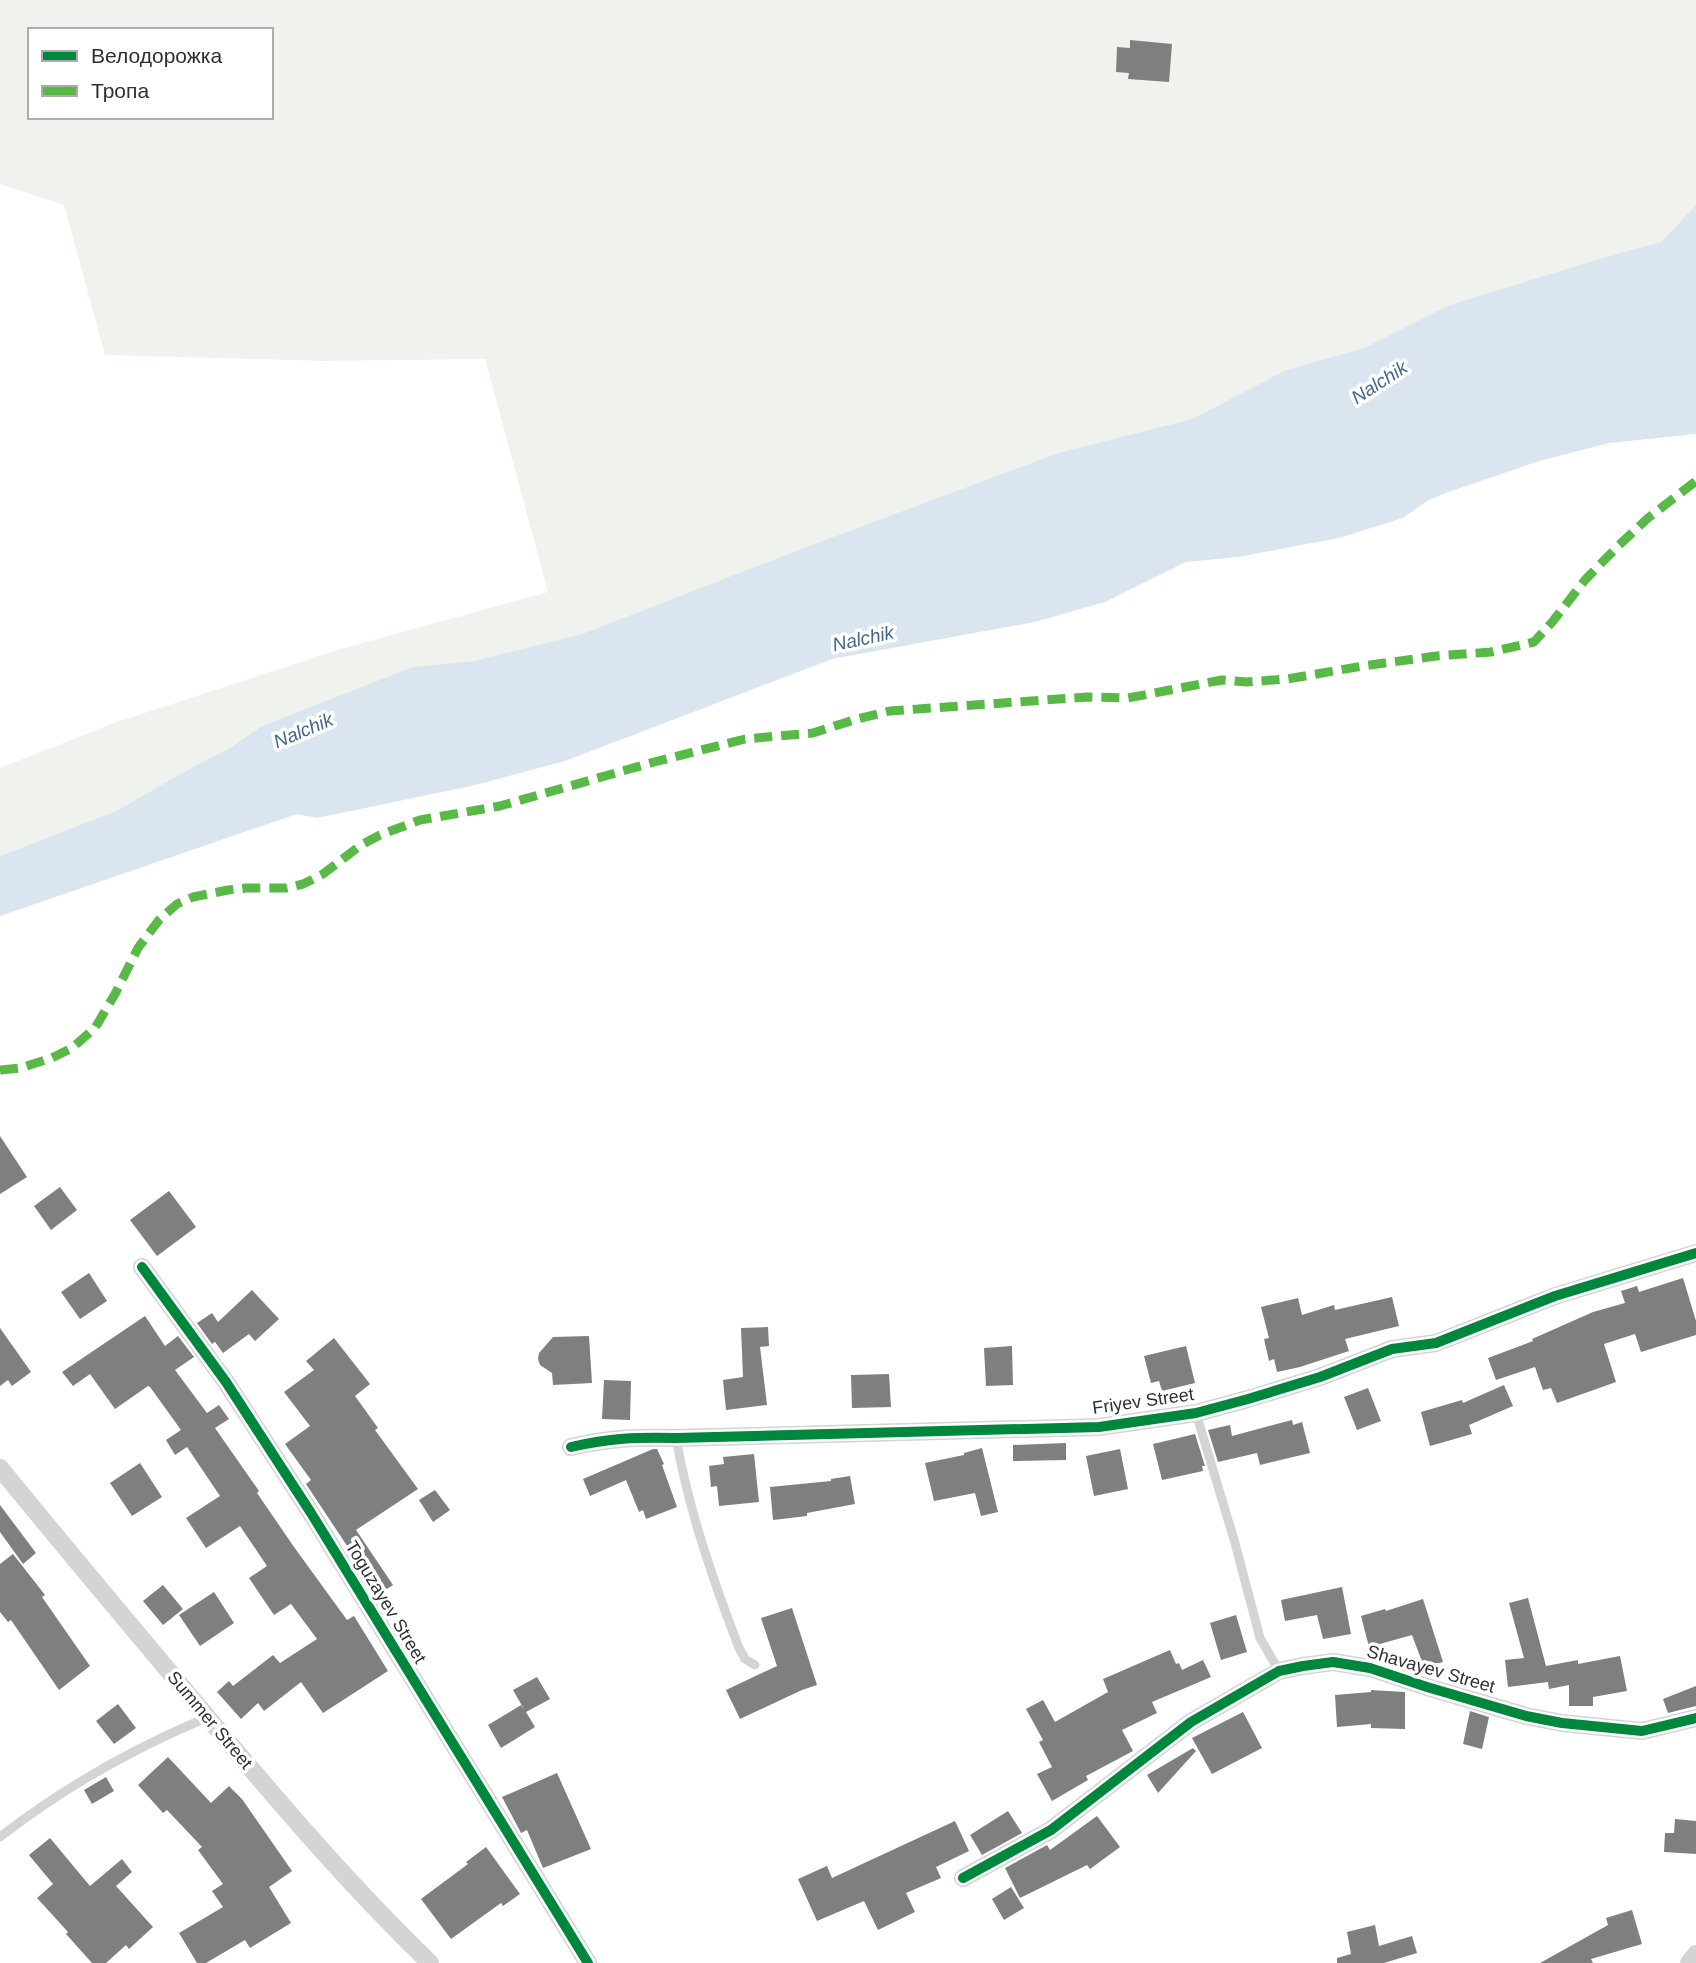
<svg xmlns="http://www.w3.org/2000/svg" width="1696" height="1963" font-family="Helvetica,sans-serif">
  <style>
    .green { fill: #f0f3ed; fill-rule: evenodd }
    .water { fill: #dbe5ef }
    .building { fill: #7f7f7f }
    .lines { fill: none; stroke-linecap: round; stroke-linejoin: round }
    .lane { stroke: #d4d4d4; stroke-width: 9 }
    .street { stroke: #d4d4d4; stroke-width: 18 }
    .quiet { stroke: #58b947; stroke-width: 9; stroke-dasharray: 18 9; stroke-linecap: butt }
    .cycleway-casing { stroke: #fff; stroke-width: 15 }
    .cycleway { stroke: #00873e; stroke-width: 10 }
    .labels { text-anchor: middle; stroke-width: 7; stroke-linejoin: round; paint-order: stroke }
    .street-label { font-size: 18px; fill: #2f2f2f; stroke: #fff }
    .water-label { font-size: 19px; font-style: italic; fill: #456788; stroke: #fff }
  </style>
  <rect width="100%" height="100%" fill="#fff"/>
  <path class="green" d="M0,0H1696V205L1661,242L1616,254L1449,305L1364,348L1286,370L1192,419L1061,452L582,634L473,661L412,667L260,727L230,748L191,768L116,811L0,856V768L114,723L340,649L548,592L485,359L325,361L105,355L64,205L0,184ZM30,30H271V117H30Z"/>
  <polygon class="water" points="1696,205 1696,434 1609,443 1539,461 1443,494 1427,501 1403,518 1339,538 1238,557 1186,562 1105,602 1035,622 832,659 565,761 471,786 317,818 297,814 0,916 0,856 116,811 191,768 230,748 260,727 412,667 473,661 582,634 812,545 1061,452 1192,419 1286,370 1364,348 1449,305 1616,254 1661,242"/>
  <g class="building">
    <polygon points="1130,40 1172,44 1169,82 1128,79 1129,73 1116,72 1117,47 1130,48"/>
    <polygon points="0,1136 27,1177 0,1194"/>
    <polygon points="60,1187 77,1210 51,1230 34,1206"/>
    <polygon points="169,1191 196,1227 157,1256 130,1220"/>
    <polygon points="89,1273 107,1301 80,1319 61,1292"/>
    <polygon points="1683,1278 1696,1321 1696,1335 1641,1352 1635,1334 1604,1344 1616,1382 1557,1403 1551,1388 1543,1390 1535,1367 1496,1380 1488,1358 1533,1341 1532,1339 1593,1312 1625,1303 1621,1291 1637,1286 1639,1292"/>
    <polygon points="252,1290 279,1319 255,1341 249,1334 223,1353 215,1342 212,1344 197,1323 212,1313 218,1322"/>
    <polygon points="1392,1297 1399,1326 1345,1339 1349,1351 1300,1367 1277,1372 1274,1359 1269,1361 1264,1339 1269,1338 1261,1307 1298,1298 1302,1315 1334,1305 1335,1310"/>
    <polygon points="145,1316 165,1346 178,1336 194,1357 175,1370 207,1413 219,1405 229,1419 215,1428 259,1491 257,1493 294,1547 347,1620 354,1616 388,1671 323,1713 301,1682 264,1711 258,1703 241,1719 217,1692 229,1681 233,1686 273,1655 280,1663 317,1639 291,1604 274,1615 249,1578 267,1566 240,1526 206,1548 186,1518 220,1496 187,1447 175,1455 166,1440 181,1430 150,1387 148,1386 115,1409 90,1374 73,1386 62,1372"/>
    <polygon points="768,1327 769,1346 760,1347 767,1405 726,1410 723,1380 743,1377 741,1328"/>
    <polygon points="0,1328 31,1372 12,1386 8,1380 0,1386"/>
    <polygon points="589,1336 592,1383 553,1385 552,1373 540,1365 538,1359 539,1353 553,1337"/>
    <polygon points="334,1338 370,1384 355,1396 378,1428 375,1430 418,1489 356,1530 393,1585 379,1594 306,1484 311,1480 285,1444 310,1426 284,1392 314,1370 306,1361"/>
    <polygon points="1012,1346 1013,1385 986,1386 984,1348"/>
    <polygon points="1186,1346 1195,1383 1162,1391 1159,1381 1151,1383 1144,1356"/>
    <polygon points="889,1374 891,1407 852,1408 851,1375"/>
    <polygon points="604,1380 631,1381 630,1420 602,1419"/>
    <polygon points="1504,1385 1513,1406 1469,1425 1472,1434 1430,1446 1421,1412 1462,1400 1463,1403"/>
    <polygon points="1368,1388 1381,1421 1357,1430 1344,1397"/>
    <polygon points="1292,1420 1293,1425 1302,1422 1310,1453 1260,1465 1257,1453 1218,1462 1208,1430 1230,1425 1232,1436"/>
    <polygon points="1195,1434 1205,1466 1202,1466 1203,1471 1162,1480 1153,1444"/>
    <polygon points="1066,1443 1066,1460 1013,1461 1013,1445"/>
    <polygon points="982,1448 998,1512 981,1516 975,1493 934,1501 925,1463 964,1455 964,1453"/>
    <polygon points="653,1449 657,1449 664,1464 662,1465 677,1507 646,1519 643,1510 639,1512 626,1480 590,1496 583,1479"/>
    <polygon points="1120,1449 1128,1489 1094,1496 1086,1456"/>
    <polygon points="754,1454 759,1502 719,1506 717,1486 711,1487 709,1466 724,1464 723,1457"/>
    <polygon points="140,1463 162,1497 132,1516 110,1483"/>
    <polygon points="850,1476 855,1504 807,1513 807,1516 773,1520 770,1487 831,1481 831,1479"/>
    <polygon points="435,1490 450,1510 433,1522 419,1500"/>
    <polygon points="0,1505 36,1553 23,1564 0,1532"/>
    <polygon points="13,1554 45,1595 42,1597 90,1666 59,1690 11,1620 8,1622 0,1612 0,1564"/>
    <polygon points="163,1585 183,1609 163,1625 143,1601"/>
    <polygon points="1342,1587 1351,1634 1323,1639 1317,1615 1285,1621 1281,1600"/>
    <polygon points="214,1592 234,1623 200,1646 179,1615"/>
    <polygon points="1528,1598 1546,1666 1578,1660 1578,1664 1620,1656 1627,1691 1593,1697 1593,1706 1569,1706 1569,1685 1549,1689 1548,1682 1508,1687 1505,1660 1524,1658 1509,1603"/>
    <polygon points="1423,1599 1443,1662 1424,1667 1412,1635 1369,1647 1361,1616 1385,1609 1386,1611"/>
    <polygon points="792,1608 817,1685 802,1690 740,1719 726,1690 777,1666 761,1618"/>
    <polygon points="1236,1615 1247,1652 1221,1660 1210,1623"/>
    <polygon points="1170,1650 1176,1664 1179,1663 1182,1670 1203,1660 1211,1677 1152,1702 1157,1713 1122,1730 1133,1751 1086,1776 1088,1780 1052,1801 1037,1774 1052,1767 1039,1742 1043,1740 1026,1709 1043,1700 1055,1722 1108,1692 1103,1679"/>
    <polygon points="537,1677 550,1699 526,1712 535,1727 501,1748 488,1725 521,1705 525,1711 513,1690"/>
    <polygon points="1696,1686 1696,1706 1668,1713 1663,1699"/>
    <polygon points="1371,1690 1405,1692 1405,1729 1371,1728 1371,1724 1337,1727 1335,1695 1371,1692"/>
    <polygon points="118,1704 136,1728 114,1744 96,1721"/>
    <polygon points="1470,1711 1489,1717 1482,1749 1463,1744"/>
    <polygon points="1243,1712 1262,1748 1212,1774 1192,1738"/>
    <polygon points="1193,1748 1196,1751 1158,1793 1147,1775"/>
    <polygon points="168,1757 211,1803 229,1786 242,1799 292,1871 269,1887 291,1923 250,1948 245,1940 206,1963 197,1963 179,1933 223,1907 212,1891 223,1884 198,1850 202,1847 167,1810 163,1813 138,1785"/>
    <polygon points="557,1773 591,1849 543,1868 527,1830 521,1833 502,1797"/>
    <polygon points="106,1777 114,1791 92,1804 84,1790"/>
    <polygon points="1008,1811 1022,1833 982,1855 970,1835"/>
    <polygon points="1097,1816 1120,1847 1090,1869 1087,1865 1020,1898 1005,1868 1047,1845 1050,1850"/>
    <polygon points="1675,1819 1696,1821 1696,1854 1664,1852 1665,1833 1674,1833"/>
    <polygon points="955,1821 969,1851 936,1867 941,1878 906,1893 915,1912 878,1930 864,1901 817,1921 798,1879 827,1866 832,1878"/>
    <polygon points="50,1838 90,1886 122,1859 132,1872 116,1886 153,1927 129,1949 126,1945 106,1963 92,1963 66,1934 68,1932 37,1898 53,1884 29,1855"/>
    <polygon points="486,1847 520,1894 503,1906 501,1903 451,1939 421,1899 468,1864 466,1862"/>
    <polygon points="1011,1887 1024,1908 1004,1920 992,1899"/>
    <polygon points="1632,1910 1642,1944 1591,1959 1593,1963 1540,1963 1608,1925 1606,1918"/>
    <polygon points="1375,1925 1379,1946 1412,1936 1417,1953 1384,1963 1337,1963 1337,1958 1351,1954 1347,1932"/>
  </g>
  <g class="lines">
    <g class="lane">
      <polyline points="1196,1413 1235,1543 1260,1638 1279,1671"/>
      <path d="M676,1438C689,1511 713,1580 739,1648L745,1659L755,1665"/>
      <path d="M0,1837C63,1788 134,1748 208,1717"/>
    </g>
    <g class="street">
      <polyline points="142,1267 226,1382 311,1513 588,1963"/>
      <path d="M571,1447C610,1438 636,1437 676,1438L1099,1427L1196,1413L1248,1399L1320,1377L1392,1349L1436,1343L1555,1296L1696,1253"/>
      <path d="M0,1468C62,1544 125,1619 188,1694C265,1786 343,1879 430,1963"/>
      <polyline points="963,1878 1051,1830 1191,1722 1279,1671 1303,1666 1333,1662 1370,1668 1427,1687 1526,1716 1562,1723 1642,1731 1696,1718"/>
      <polyline points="1689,1963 1696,1954"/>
    </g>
    <polyline class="quiet" points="0,1070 20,1068 52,1058 72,1048 95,1028 115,994 138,948 159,920 177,904 193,897 228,890 246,888 286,888 303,884 323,874 361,845 380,835 420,820 500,806 654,762 745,739 813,733 857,719 890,711 1087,697 1128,698 1222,680 1246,682 1287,679 1363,666 1436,656 1491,652 1534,642 1553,621 1585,580 1618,546 1648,518 1696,481"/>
    <g class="cycleway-casing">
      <g id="cycleway">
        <polyline points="142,1267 226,1382 311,1513 588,1963"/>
        <path d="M571,1447C610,1438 636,1437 676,1438L1099,1427L1196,1413L1248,1399L1320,1377L1392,1349L1436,1343L1555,1296L1696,1253"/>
        <polyline points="963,1878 1051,1830 1191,1722 1279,1671 1303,1666 1333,1662 1370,1668 1427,1687 1526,1716 1562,1723 1642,1731 1696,1718"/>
      </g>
    </g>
    <use href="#cycleway" class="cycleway"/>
  </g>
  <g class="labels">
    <g class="street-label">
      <text transform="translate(1143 1401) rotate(-8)" y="6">Friyev Street</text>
      <text transform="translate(386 1602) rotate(59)" y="6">Toguzayev Street</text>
      <text transform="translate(1431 1669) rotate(16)" y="6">Shavayev Street</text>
      <text transform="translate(210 1720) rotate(50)" y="6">Summer Street</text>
    </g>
    <g class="water-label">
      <text transform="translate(1379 382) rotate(-33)" y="7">Nalchik</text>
      <text transform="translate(863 638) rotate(-12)" y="7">Nalchik</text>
      <text transform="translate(303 730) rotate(-23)" y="7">Nalchik</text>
    </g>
  </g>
  <rect x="28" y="28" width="245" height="91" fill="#ffffff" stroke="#acacac" stroke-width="2"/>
  <rect x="42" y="51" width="35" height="10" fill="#00873e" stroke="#acacac" stroke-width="2"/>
  <text x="91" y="63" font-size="21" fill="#2f2f2f">Велодорожка</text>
  <rect x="42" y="86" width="35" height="10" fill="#58b947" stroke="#acacac" stroke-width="2"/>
  <text x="91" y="98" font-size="21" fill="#2f2f2f">Тропа</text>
</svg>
